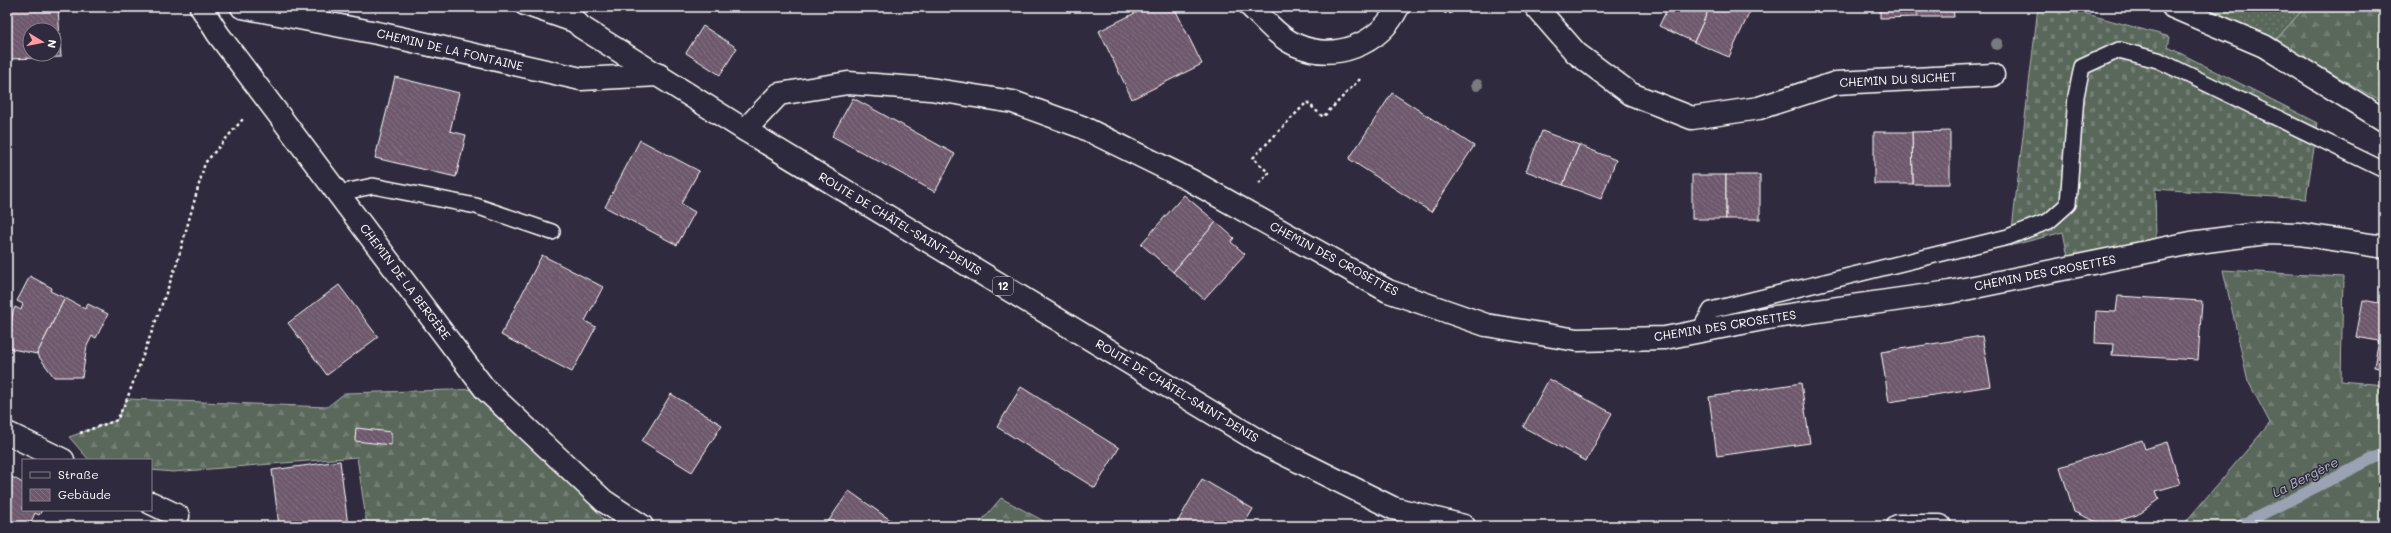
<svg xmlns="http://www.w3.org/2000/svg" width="2391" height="533" font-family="Mali,sans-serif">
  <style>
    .grass { fill: url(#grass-dots); stroke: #acb3ae }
    .forest { fill: url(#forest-firs); stroke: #acb3ae }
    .cemetery { fill: url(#cemetery-stones); stroke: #acb3ae }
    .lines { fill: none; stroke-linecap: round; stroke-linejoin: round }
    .stream { stroke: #9aa2b3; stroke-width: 11 }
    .building { fill: url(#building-back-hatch); stroke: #fff; fill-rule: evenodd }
    .service-casing { stroke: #fff; stroke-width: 18 }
    .minor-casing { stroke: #fff; stroke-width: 25 }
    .primary-casing { stroke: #fff; stroke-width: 25 }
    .path { stroke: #fff; stroke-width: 2.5; stroke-dasharray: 3 3; stroke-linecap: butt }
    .service { stroke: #2f2a3d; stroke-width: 15 }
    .minor { stroke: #2f2a3d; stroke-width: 22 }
    .primary { stroke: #2f2a3d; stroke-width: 22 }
    .tree { fill: #797a80 }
    .labels { text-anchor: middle; stroke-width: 3; stroke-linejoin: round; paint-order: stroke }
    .shield { fill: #2f2a3d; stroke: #c1bfc5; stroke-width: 1 }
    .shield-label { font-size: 11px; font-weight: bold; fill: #fff }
    .street-label { font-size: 12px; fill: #fff; stroke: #2f2a3d }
    .water-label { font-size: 13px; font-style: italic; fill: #b3b9c6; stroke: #2f2a3d }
  </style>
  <defs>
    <pattern id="grass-dots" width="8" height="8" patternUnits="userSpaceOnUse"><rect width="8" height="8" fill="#5a675c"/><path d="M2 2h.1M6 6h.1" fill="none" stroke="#737e74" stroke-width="1.8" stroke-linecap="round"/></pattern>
    <pattern id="forest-firs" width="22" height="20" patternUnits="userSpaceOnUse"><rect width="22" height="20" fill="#5a675c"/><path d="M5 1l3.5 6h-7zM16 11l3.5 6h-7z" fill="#737e74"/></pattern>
    <pattern id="cemetery-stones" width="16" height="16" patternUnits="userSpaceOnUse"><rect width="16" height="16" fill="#5a675c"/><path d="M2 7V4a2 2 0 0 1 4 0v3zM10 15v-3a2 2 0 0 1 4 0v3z" fill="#737e74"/></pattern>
    <pattern id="building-back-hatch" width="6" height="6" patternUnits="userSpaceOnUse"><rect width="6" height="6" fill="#6e586d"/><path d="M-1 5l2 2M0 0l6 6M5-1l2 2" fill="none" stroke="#847183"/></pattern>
  </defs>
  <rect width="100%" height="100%" fill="#2f2a3d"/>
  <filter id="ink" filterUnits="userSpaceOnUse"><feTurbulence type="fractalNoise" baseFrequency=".025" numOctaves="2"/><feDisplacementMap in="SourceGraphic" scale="8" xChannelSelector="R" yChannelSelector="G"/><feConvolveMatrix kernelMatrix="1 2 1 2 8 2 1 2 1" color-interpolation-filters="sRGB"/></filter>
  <g filter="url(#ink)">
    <polygon class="grass" points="2204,7 2305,7 2275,41"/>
    <g class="forest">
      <polygon points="2305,7 2384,7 2384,103 2275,41"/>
      <polygon points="2223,270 2343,277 2341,381 2384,385 2384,526 2182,526 2270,423 2248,381"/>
      <polygon points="485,389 610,526 367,526 357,457 173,472 151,470 151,460 89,460 69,437 117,420 127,399 327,407 345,393"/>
      <polygon points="1001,498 1053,526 977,526"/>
    </g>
    <polygon class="cemetery" points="2038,7 2062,7 2170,37 2168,47 2318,123 2306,199 2155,189 2156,240 2068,257 2063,232 2010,246"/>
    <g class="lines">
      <polyline class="stream" points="2239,526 2384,453"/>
    </g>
    <g class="building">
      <path d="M7,7H58L61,57L9,59L10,84L7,85ZM30,30H54V54H30Z"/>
      <polygon points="1147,7 1174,7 1202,64 1132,99 1099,31"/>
      <polygon points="1668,7 1710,7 1694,42 1659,26"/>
      <polygon points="1710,7 1752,7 1729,57 1694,42"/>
      <polygon points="1880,7 1917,7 1917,17 1880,18"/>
      <polygon points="1917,7 1953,7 1954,17 1917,17"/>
      <polygon points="703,26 737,48 720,75 686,53"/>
      <polygon points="395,77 459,93 450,131 466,135 456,177 375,158"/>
      <polygon points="1392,93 1474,146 1431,212 1349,159"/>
      <polygon points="853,98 955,154 935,192 832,136"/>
      <polygon points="1542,131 1579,145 1563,185 1526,171"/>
      <polygon points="1950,131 1950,184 1913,184 1912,132"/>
      <polygon points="1874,132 1912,132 1913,184 1874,184"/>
      <polygon points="640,140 699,171 681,204 695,212 677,245 605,207"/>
      <polygon points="1579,145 1616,160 1601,199 1563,185"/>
      <rect x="1692" y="175" width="34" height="44"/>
      <rect x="1726" y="175" width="34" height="44"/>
      <polygon points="1184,195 1216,222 1173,272 1141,244"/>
      <polygon points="1216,222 1234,238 1231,242 1245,254 1204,299 1173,272"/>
      <polygon points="542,255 603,287 585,321 596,327 572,372 501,335"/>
      <polygon points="30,276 52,288 50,291 65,298 37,354 7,348 13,312 15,307 21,310 23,304 17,301"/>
      <polygon points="339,285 378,337 327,375 288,323"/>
      <polygon points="2118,296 2202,301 2198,360 2112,355 2113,344 2095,343 2096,311 2116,312"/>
      <polygon points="65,298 85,309 88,304 108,314 96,338 92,336 87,346 82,377 54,377 37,354"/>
      <polygon points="2363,300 2384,304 2384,368 2374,366 2379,341 2356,337"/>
      <polygon points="1982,336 1991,386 1889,402 1881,352"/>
      <polygon points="1549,379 1612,413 1586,461 1523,427"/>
      <polygon points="1801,383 1810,443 1717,456 1709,397"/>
      <polygon points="1021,387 1119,448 1095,488 997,427"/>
      <polygon points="671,394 722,425 692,472 642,441"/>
      <polygon points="356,428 391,432 391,445 355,441"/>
      <polygon points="2142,440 2145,449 2167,442 2180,484 2156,491 2159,499 2137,515 2104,525 2074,512 2060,467"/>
      <polygon points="340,461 348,526 279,526 272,470"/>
      <polygon points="8,475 23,483 23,510 42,510 39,515 35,513 31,522 34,524 33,526 7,526"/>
      <polygon points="1202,479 1253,509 1243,526 1181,526 1177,523"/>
      <polygon points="849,491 899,526 825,526"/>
    </g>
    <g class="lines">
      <g class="service-casing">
        <g id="service">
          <polyline points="523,7 575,25"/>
          <polyline points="339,193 373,186 476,206 552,232"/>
          <polyline points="1699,331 1711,310 2008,237 2049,221 2068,204 2076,96 2082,67 2119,50 2158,60 2384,170"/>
        </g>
      </g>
      <g class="minor-casing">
        <g id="minor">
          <polyline points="201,7 218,34 485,389 604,501 642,526"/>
          <polyline points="242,7 382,34 581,79 659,75"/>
          <path d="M1251,7C1265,20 1278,37 1296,45C1335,62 1379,45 1398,7"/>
          <polyline points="1536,7 1576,53 1631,94 1692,118 1759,108 1836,83 1993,75"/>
          <polyline points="2173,7 2264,46 2384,120"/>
          <polyline points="745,130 779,94 848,83 930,89 1013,102 1082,127 1190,180 1388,291 1486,325 1577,340 1665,338 1768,318 1950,292 2191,243 2266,233 2299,234 2384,247"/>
          <polyline points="7,433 63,460"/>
          <polyline points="151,503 178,516"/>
        </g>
      </g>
      <g class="primary-casing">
        <g id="primary">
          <polyline points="561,7 581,27 745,130 1262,443 1393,508 1464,526"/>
          <polyline points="1898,526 1940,526"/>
        </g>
      </g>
      <g class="path">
        <polyline points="1440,7 1447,14 1464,7"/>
        <polyline points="1259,183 1269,173 1253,158 1307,102 1323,117 1360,79"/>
        <polyline points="80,433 117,420 127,399 176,266 205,163 243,119"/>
      </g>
      <use href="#service" class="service"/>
      <use href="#minor" class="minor"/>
      <use href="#primary" class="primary"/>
    </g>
    <g class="tree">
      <circle cx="1997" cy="44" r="6"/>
      <circle cx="1477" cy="85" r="6"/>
    </g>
  </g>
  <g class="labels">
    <rect class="shield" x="993" y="277" width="20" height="18" rx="3"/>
    <g class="shield-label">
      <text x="1003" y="290">12</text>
    </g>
    <g class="street-label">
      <text transform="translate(450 50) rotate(13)" y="4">CHEMIN DE LA FONTAINE</text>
      <text transform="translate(1898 80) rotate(-3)" y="4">CHEMIN DU SUCHET</text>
      <text transform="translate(900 224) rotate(31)" y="4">ROUTE DE CHÂTEL-SAINT-DENIS</text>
      <text transform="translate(1334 259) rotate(28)" y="4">CHEMIN DES CROSETTES</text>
      <text transform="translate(2045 273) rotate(-11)" y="4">CHEMIN DES CROSETTES</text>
      <text transform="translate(405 282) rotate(53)" y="4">CHEMIN DE LA BERGÈRE</text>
      <text transform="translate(1725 326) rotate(-9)" y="4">CHEMIN DES CROSETTES</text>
      <text transform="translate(1177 391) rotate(31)" y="4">ROUTE DE CHÂTEL-SAINT-DENIS</text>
    </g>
    <g class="water-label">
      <text transform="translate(2305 477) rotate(-27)" y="5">La Bergère</text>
    </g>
  </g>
  <rect width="2391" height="533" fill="none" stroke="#2f2a3d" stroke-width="24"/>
  <rect x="12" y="12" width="2367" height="509" fill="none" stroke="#fff" stroke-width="1.5" filter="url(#ink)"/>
  <rect x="22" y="459" width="130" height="52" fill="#2f2a3d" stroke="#827f8b"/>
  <rect x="30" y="472" width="20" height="6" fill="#2f2a3d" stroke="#827f8b"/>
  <text x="58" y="479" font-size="12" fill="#ffffff">Straße</text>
  <rect x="30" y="489" width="20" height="12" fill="url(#building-back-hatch)" stroke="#827f8b"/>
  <text x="58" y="499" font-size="12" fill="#ffffff">Gebäude</text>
  <g transform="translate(42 42) rotate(100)"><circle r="19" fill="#2f2a3d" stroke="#827f8b"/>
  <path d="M0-3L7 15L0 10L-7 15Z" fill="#ff9aa2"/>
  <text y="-6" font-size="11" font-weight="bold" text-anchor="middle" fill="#ffffff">N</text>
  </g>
</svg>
